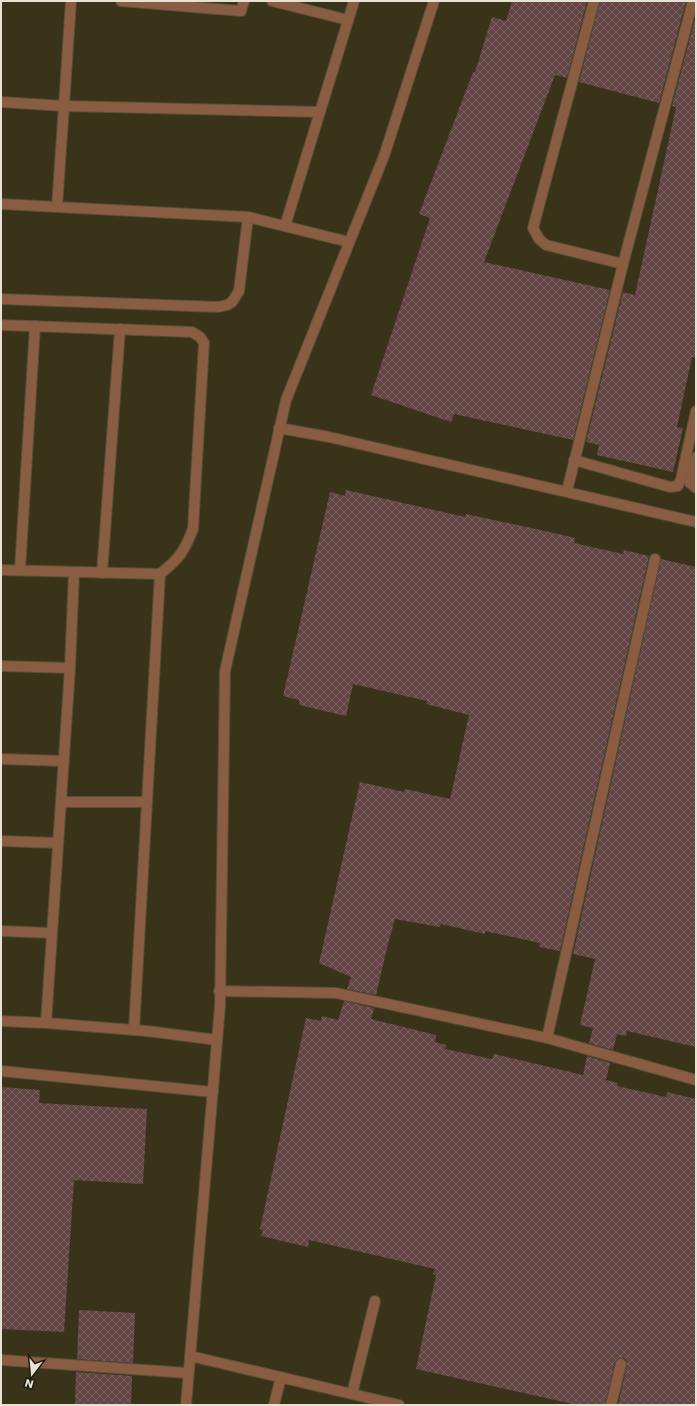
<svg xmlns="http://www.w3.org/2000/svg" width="697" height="1406" font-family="Poppins,sans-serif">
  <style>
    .building { fill: url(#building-cross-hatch) }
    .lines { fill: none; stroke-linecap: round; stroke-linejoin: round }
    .minor-casing { stroke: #554f37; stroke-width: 12 }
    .minor { stroke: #8a5c41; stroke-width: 10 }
  </style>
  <defs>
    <pattern id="building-cross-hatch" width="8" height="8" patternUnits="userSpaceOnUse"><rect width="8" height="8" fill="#644545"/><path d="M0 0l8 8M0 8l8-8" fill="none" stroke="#7a605f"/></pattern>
  </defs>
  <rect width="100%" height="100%" fill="#393319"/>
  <g class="building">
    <polygon points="512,1 587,1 567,78 555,75 484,262 610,290 573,440 454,414 451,422 371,395 430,218 419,214 473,72 475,72 492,17 506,21"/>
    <polygon points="600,1 686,1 659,103 579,82"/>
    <polygon points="696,15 696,358 692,357 677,427 683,428 673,472 597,455 599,445 586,442 623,292 635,295 676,107 672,106"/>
    <polygon points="346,490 465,517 466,514 545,531 575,538 574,543 623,554 624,550 649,556 560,951 539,947 540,943 485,931 485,934 441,924 440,927 395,919 388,944 376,995 347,989 351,977 319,963 360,782 404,792 405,789 450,799 469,715 426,704 427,701 353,684 346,716 299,705 299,700 283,696 330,492 345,496"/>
    <polygon points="661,559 696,567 696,1047 627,1031 626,1036 617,1034 613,1050 589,1043 593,1028 580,1025 595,959 573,954"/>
    <polygon points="344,1001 374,1008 371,1019 436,1035 435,1042 446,1045 445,1049 492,1059 494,1054 583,1075 587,1056 610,1063 606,1080 618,1083 617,1086 666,1097 667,1092 696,1099 696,1405 618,1405 627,1365 626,1360 622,1358 617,1359 615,1362 605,1405 577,1405 416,1369 436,1275 433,1274 435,1269 309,1240 308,1247 261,1236 263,1230 260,1229 306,1018 321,1021 322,1016 338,1020"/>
    <polygon points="1,1087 40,1090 39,1103 147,1109 143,1184 74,1180 64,1332 1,1329"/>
    <polygon points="79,1310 135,1313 133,1363 77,1359"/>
    <polygon points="76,1372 132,1376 131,1405 75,1405"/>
  </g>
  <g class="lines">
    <g class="minor-casing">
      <g id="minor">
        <polyline points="121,1 241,11 244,1"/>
        <polyline points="272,1 348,20"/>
        <polyline points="594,1 533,228 539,239 546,245 623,264"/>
        <polyline points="1,102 64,106 71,1"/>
        <polyline points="320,112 64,106 57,207 248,217 349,242"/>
        <polyline points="1,204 57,207"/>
        <polyline points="285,226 354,1"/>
        <polyline points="1,299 218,307 227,305 232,302 239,291 248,217"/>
        <path d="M1,325L192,332L200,337L204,343L193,529C184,552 180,558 160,574L1,570"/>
        <polyline points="279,428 329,437 696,522"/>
        <polyline points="696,457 690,483 696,488"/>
        <polyline points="574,460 670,487 678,486 681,479 696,411"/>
        <polyline points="567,491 623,264 693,1"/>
        <polyline points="20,570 35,326"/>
        <polyline points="74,572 70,668 46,1023 147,1031 217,1040"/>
        <polyline points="102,573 120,329"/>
        <polyline points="1,666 70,668"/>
        <polyline points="1,759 64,761"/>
        <polyline points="61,802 146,802"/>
        <polyline points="1,841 58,843"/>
        <polyline points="1,931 52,933"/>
        <polyline points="219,991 336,993 547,1038 696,1080"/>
        <polyline points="1,1021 46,1023"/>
        <polyline points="134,1030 160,574"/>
        <polyline points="547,1038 655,559"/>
        <polyline points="1,1071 213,1092"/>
        <polyline points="190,1356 399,1405"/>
        <polyline points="1,1360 188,1373"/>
        <polyline points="352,1394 375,1301"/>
        <polyline points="186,1405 220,1006 225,671 286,400 384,156 434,1"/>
        <polyline points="274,1405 281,1377"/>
        <polyline points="611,1405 621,1364"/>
      </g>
    </g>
    <use href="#minor" class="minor"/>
  </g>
  <rect width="697" height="1406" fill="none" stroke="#e6e3d3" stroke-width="4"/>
  <g transform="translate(32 1374) rotate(196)" stroke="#1e1b0f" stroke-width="3" paint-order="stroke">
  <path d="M0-3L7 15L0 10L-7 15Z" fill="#e6e3d3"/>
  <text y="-6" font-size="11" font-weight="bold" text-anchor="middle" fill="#e6e3d3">N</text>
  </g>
</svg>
